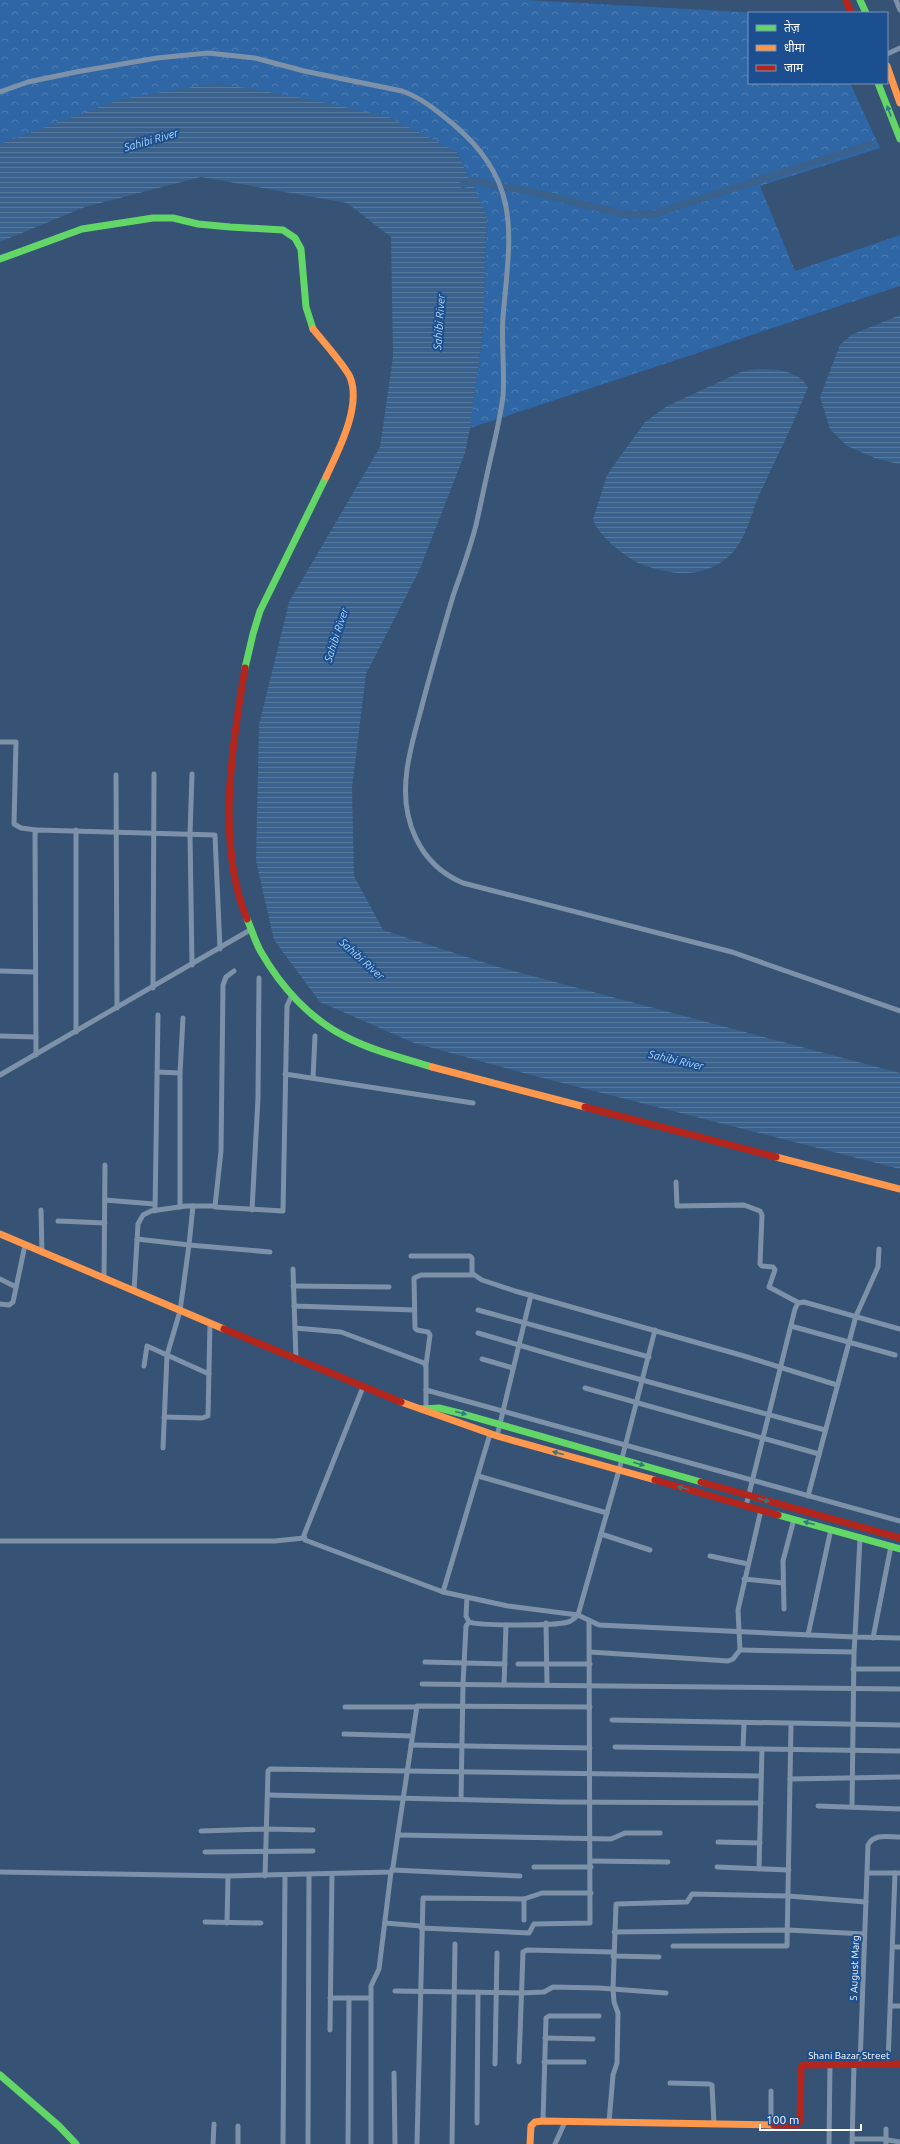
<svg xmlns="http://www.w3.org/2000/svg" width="900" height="2144" font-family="Ubuntu,'Noto Sans Devanagari',sans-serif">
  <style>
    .forest { fill: url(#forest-crowns) }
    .water { fill: url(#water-rules) }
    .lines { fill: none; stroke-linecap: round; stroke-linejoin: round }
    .canal { stroke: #3b618d; stroke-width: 7 }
    .street { stroke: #7d92a8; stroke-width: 5 }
    .fast { stroke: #63d668; stroke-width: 7 }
    .slow { stroke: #ff974d; stroke-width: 7 }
    .jam { stroke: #b3261e; stroke-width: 7 }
    .oneway { fill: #317883 }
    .labels { text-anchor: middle; stroke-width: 4; stroke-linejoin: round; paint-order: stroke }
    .street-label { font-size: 10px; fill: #fff; stroke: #1b4f8f }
    .water-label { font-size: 11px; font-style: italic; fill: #b5d3f5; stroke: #1b4f8f }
  </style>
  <defs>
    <pattern id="forest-crowns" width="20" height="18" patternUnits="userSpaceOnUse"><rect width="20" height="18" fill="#2f66a5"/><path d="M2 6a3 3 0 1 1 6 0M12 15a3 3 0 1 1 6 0" fill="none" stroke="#4e7db2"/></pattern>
    <pattern id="water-rules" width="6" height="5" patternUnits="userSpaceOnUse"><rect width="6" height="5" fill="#3b618d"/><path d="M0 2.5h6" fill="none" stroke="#58799e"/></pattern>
  </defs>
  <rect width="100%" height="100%" fill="#365274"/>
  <polygon class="forest" points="0,0 526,0 759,13 749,13 749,83 850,83 880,148 760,186 795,271 900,235 900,286 470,428 483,330 487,216 457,152 27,134 0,144"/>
  <g class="water">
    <polygon points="217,83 308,99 389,117 457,152 487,216 483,330 470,428 465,453 419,571 366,674 352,788 354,876 383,930 495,966 900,1073 900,1169 527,1074 414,1043 320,1002 274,940 256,861 259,725 289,602 380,447 393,357 391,237 347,203 201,177 85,207 0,242 0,144 121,99"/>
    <polygon points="900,315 900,463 899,464 877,459 847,446 830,429 820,397 840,345 851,335"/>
    <path d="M755,369C774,369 797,369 808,387C793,426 775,460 758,498C750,517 745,543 728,557C703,579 672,575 643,565C628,560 596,534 593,519L607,475L645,422L667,406L741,372Z"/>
  </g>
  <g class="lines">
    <polyline class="canal" points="463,185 471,181 529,191 624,214 654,214 871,144"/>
    <g class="street">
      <polyline points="896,0 900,10"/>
      <polyline points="887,54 900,48"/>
      <path d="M0,92L28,82L76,72L157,58L208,53L255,58L304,71L402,91C422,98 437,111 453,124C523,183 510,235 503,317C501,343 505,370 503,396C501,413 497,430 493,448C487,473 482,499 476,525C470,549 461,573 453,596C443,630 433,664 424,698C418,722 410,746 407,770C400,818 418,864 463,883L732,952L900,1011"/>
      <polyline points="0,742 16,742 14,824 21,828 36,830"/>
      <polyline points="116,775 117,1008"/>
      <polyline points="76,830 76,1032"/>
      <polyline points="192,965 190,834 192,774"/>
      <polyline points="0,971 35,972"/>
      <polyline points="153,988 154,774"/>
      <polyline points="0,1036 36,1037"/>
      <polyline points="36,1055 35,833 37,830 215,835 220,949"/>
      <polyline points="157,1072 180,1073"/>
      <polyline points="285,1074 473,1103"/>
      <polyline points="0,1075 250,930"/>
      <polyline points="313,1078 315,1036"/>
      <polyline points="676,1182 677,1206 744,1205 760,1211 762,1215 760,1264 762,1266 773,1267 775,1270 769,1287 799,1303"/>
      <polyline points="105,1200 154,1204"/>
      <polyline points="180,1207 180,1073 183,1018"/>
      <polyline points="215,1207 283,1211 287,1006 292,995"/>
      <polyline points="41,1210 42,1253"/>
      <polyline points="252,1210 258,1098 259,978"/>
      <polyline points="155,1211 158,1015"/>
      <polyline points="58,1221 105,1223"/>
      <polyline points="137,1239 189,1245 193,1206"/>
      <polyline points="411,1256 470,1256 472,1258 472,1275 421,1275 414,1278 415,1328 417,1330 428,1332 430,1335 426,1365"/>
      <polyline points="293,1269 296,1360"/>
      <polyline points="473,1274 482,1280 515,1291 744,1356 837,1385"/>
      <polyline points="0,1279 16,1287"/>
      <polyline points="104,1279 105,1165"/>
      <polyline points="293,1286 389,1287"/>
      <polyline points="134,1291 138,1224 143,1215 151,1211 186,1206 215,1206 221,1151 223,985 226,977 234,971"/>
      <polyline points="0,1304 9,1305 13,1302 25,1245"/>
      <polyline points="294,1306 414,1310"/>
      <polyline points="478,1310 649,1357"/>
      <polyline points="791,1326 895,1355"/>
      <polyline points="295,1328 341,1332 424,1363 426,1367 426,1408"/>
      <polyline points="478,1333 580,1363 825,1430"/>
      <polyline points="482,1359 513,1368"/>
      <polyline points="144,1366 147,1346 209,1374"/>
      <polyline points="363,1387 304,1535 305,1540 443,1592 508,1606 578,1615 599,1625 855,1637 854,1652 740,1650"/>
      <polyline points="585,1388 819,1454"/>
      <polyline points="426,1390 900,1521"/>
      <polyline points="164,1417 202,1418 208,1416 210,1323"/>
      <polyline points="497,1436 531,1295"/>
      <polyline points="163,1448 167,1355 180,1311 189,1245 270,1252"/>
      <polyline points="478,1476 607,1513"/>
      <polyline points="808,1496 856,1316 878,1267 879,1249"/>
      <polyline points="746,1506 795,1309 798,1303 804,1302 900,1329"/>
      <polyline points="601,1534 650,1550"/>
      <polyline points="860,1538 855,1637 900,1638"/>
      <polyline points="0,1541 275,1541 304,1538"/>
      <polyline points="710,1556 748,1564"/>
      <polyline points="744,1579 783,1583"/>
      <polyline points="443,1592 490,1434"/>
      <path d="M467,1597L466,1616L469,1622C481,1626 555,1626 568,1622C572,1621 575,1618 578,1615L619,1470L655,1330"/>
      <polyline points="784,1609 783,1561 794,1519"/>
      <polyline points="546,1623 547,1685"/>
      <polyline points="808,1635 831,1529"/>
      <polyline points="873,1638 891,1546"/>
      <polyline points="590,1652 728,1661 733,1659 740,1650 738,1610 761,1510"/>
      <polyline points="425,1662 505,1664"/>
      <polyline points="518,1664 590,1664"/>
      <polyline points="853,1669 900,1669"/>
      <polyline points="422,1684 900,1689"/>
      <polyline points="504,1685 506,1625"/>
      <polyline points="345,1707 416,1707"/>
      <polyline points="612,1720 900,1725"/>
      <polyline points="344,1734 412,1736"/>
      <polyline points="411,1745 590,1748"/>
      <polyline points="615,1747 900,1751"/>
      <polyline points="743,1748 744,1723"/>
      <polyline points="790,1779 900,1777"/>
      <polyline points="268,1795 559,1802 761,1803"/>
      <polyline points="461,1799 463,1684 466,1626 469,1622"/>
      <polyline points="818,1806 900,1809"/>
      <polyline points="852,1807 854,1652"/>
      <polyline points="201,1831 267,1829 313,1830"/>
      <polyline points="398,1835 611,1839 625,1833 660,1833"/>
      <polyline points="718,1842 760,1843"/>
      <polyline points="205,1852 313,1851"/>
      <polyline points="591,1861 668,1862"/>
      <polyline points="534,1867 591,1867"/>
      <polyline points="717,1867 789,1870"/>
      <polyline points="759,1869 762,1749"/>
      <polyline points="393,1870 520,1876"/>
      <polyline points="0,1872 228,1876 391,1872 393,1867 417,1706 590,1707"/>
      <polyline points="868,1873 900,1873"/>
      <polyline points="265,1876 268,1771 270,1769 761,1776"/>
      <polyline points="524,1920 524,1899"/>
      <polyline points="205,1922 261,1923"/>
      <polyline points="227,1923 228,1876"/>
      <polyline points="385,1923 421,1926"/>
      <polyline points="421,1928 529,1933 534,1924 590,1923 589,1621"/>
      <polyline points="614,1932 788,1930 864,1934"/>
      <polyline points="673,1946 787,1946 791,1724"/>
      <polyline points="893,1947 900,1947"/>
      <polyline points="613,1956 659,1957"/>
      <polyline points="395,1991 521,1993 544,1992 553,1987 599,1988 666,1993"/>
      <polyline points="330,1998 370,1998"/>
      <polyline points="891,2006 900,2006"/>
      <polyline points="330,2030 332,1874"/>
      <polyline points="545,2038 593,2039"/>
      <polyline points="519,2062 523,1952 527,1950 613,1952"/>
      <polyline points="544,2062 584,2062"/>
      <polyline points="495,2064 497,1953"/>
      <path d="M860,2064L868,1845C874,1833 889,1837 900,1837"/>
      <polyline points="888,2064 895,1873"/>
      <polyline points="394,2073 395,2144"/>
      <polyline points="670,2083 709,2084 712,2085 714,2124"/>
      <polyline points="771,2091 771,2125"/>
      <polyline points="543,2121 546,2018 549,2016 599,2016"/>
      <polyline points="609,2122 613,2075 617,2063 618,2013 614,2002 613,1989 616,1904 687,1902 692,1894 788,1896 866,1902"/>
      <polyline points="477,2123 478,1992"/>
      <polyline points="238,2126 238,2144"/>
      <polyline points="886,2129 886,2144"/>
      <polyline points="853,2139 882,2139 900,2142"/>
      <polyline points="213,2144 214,2124"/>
      <polyline points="283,2144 285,1875"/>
      <polyline points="308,2144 309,1875"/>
      <polyline points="348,2144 349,1998"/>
      <polyline points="371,2144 371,1986 379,1969 391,1872"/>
      <polyline points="417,2144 423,1898 524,1899 542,1893 591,1893"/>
      <polyline points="452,2144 455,1944"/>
      <polyline points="555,2144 565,2122"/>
      <polyline points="829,2144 830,2064"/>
      <polyline points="852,2144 854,2064"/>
    </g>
    <g class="fast">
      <polyline points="860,0 866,13"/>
      <polyline points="878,83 900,139"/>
      <polyline points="0,259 82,229 153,218 173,218 198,224 230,227 283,230 295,238 301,249 306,307 313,329"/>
      <polyline points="245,668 253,634 260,611 326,477"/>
      <path d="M247,919C252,930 255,942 261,952C281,987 310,1019 346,1037C373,1051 403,1058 432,1067"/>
      <polyline points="422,1409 439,1408 463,1414 701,1482"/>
      <polyline points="778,1515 900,1549"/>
      <polyline points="0,2075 59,2126 76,2144"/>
    </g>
    <g class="slow">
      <polyline points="887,66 900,103"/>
      <path d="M313,329C322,340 345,366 350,377C362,406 338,451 326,477"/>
      <polyline points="432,1067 585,1107"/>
      <polyline points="776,1157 900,1189"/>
      <polyline points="0,1234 224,1329"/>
      <polyline points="401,1402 497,1436 655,1480"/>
      <polyline points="530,2144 531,2126 535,2122 543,2121 774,2125"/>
    </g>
    <g class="jam">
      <polyline points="846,0 851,13"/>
      <path d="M245,668C232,744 216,845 247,919"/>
      <polyline points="585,1107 776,1157"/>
      <polyline points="224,1329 401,1402"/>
      <polyline points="655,1480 778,1515"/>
      <polyline points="701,1482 900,1538"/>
      <polyline points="774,2125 797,2125 800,2121 801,2068 803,2065 900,2064"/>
    </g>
  </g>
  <defs><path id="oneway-solid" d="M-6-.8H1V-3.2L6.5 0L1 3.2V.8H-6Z"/></defs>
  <g class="oneway">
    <use href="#oneway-solid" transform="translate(889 111) rotate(-111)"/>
    <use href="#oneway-solid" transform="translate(461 1413) rotate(14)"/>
    <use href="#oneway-solid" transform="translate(558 1453) rotate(-165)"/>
    <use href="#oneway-solid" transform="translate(639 1464) rotate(16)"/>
    <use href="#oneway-solid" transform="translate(683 1488) rotate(-164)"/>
    <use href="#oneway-solid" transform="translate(764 1500) rotate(16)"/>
    <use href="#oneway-solid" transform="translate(809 1523) rotate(-165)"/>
  </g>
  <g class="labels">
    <g class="street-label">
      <text transform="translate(854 1968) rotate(-88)" y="4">5 August Marg</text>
      <text x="849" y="2059">Shani Bazar Street</text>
    </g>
    <g class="water-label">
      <text transform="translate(151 140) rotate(-16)" y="4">Sahibi River</text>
      <text transform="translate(439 322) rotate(-86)" y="4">Sahibi River</text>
      <text transform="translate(336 635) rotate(-72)" y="4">Sahibi River</text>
      <text transform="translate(362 959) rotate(42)" y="4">Sahibi River</text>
      <text transform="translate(676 1060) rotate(13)" y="4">Sahibi River</text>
    </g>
  </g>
  <rect x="748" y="12" width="140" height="72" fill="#1b4f8f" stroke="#7695bc"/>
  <rect x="756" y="25" width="20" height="6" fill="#63d668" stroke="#7695bc"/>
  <text x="784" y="32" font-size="12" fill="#ffffff">तेज़</text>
  <rect x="756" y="45" width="20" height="6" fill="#ff974d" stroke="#7695bc"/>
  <text x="784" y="52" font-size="12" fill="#ffffff">धीमा</text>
  <rect x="756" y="65" width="20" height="6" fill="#b3261e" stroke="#7695bc"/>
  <text x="784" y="72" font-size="12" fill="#ffffff">जाम</text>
  <path d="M760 2124v6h101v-6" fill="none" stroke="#ffffff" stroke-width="2"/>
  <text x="766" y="2124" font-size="12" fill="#ffffff" stroke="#1b4f8f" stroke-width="3" paint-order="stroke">100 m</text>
</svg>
